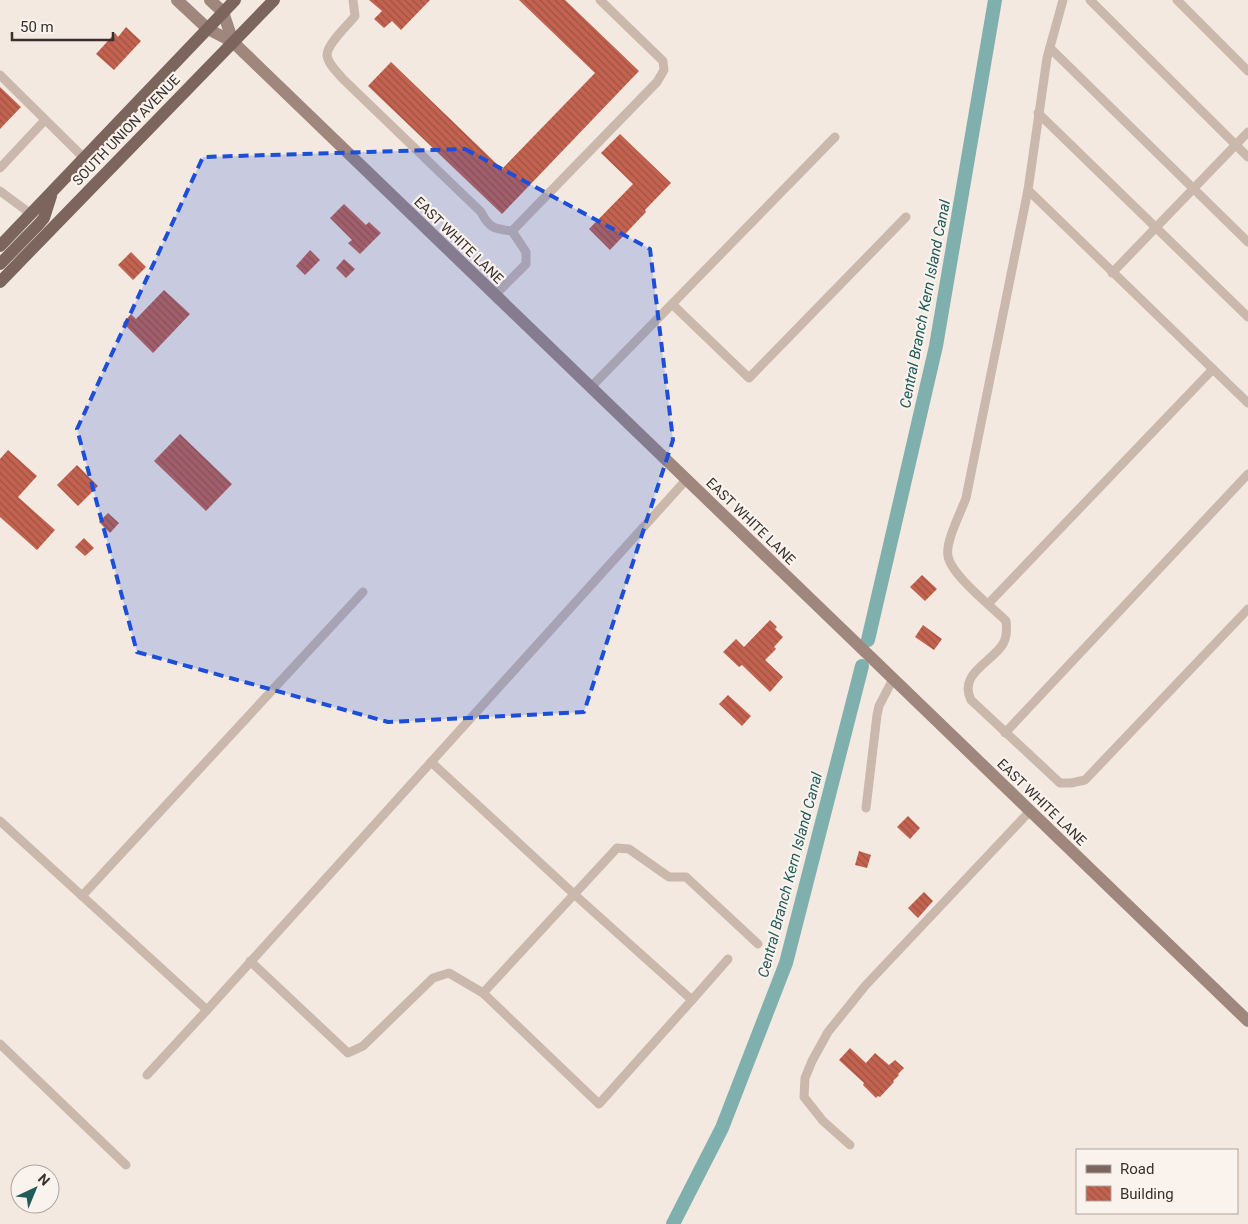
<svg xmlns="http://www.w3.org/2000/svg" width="1248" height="1224" font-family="Roboto,sans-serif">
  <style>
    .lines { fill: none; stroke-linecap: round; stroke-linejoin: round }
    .canal { stroke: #80b0ae; stroke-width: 14 }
    .building { fill: url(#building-back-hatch) }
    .lane { stroke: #cbb8ac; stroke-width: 9 }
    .secondary { stroke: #9f877e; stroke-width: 12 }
    .primary { stroke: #7b655d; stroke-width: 12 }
    .marked { fill: #1d4ed8; fill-opacity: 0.2; stroke: #1d4ed8; stroke-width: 4; stroke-dasharray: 10 6; stroke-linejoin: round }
    .labels { text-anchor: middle; stroke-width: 4.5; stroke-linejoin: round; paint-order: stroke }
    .street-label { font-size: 14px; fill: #3a2f2b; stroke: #faf3ed }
    .water-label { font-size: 15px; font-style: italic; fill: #215b5a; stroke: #faf3ed }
  </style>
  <defs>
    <pattern id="building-back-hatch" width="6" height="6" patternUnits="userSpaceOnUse" patternTransform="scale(1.25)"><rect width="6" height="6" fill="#c3634f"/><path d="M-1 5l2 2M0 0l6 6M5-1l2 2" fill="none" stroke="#9f5242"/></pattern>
  </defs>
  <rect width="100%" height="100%" fill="#f3e9e1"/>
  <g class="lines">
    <g class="canal">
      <polyline points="868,640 936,346 995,0"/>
      <polyline points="673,1224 722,1128 786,963 862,666"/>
    </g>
  </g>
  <g class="building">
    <polygon points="369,0 430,0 401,30 392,21 384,28 374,19 382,11"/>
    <polygon points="519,0 565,0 639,71 502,214 368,86 391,62 502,169 595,73"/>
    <polygon points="126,27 141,41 114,70 96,54 115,33 118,37"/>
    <polygon points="0,87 21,107 0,129"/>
    <polygon points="620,134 671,183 645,210 646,212 610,250 589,229 633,184 601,153"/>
    <polygon points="344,204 366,225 369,222 381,233 360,254 348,243 352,240 330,218"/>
    <polygon points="310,250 320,260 305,275 296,266"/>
    <polygon points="131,252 146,267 133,280 118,265"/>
    <polygon points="344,259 355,269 346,278 336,268"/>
    <polygon points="164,290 190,314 153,353 123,323 131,314 136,319"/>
    <polygon points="180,434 232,484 206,511 154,461"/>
    <polygon points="8,450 37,476 18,497 55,530 37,550 0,517 0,459"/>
    <polygon points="77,465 98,486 78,506 57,485"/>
    <polygon points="108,513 119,523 110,533 99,522"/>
    <polygon points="84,538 94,548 85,556 75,547"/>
    <polygon points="922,575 937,589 925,601 910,587"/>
    <polygon points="770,620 777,627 775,629 783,637 774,647 776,649 765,660 783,677 770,692 742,665 739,667 723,652 736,639 744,647"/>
    <polygon points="923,625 942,639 934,650 915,637"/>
    <polygon points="728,695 751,716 742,726 719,704"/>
    <polygon points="908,816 920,828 910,839 897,827"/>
    <polygon points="859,851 871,855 867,868 855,865"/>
    <polygon points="924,892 933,901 918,918 908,908"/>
    <polygon points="850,1048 866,1063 875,1053 889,1065 895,1060 904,1068 898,1074 899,1075 893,1081 894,1082 880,1097 878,1096 876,1098 863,1085 864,1083 839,1060"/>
  </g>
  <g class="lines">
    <g class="lane">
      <path d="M353,0L355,16C348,25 327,44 327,55C328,64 337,72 343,79L481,212C489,228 494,229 512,231L657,82L664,70L663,61L600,0"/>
      <polyline points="1063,0 1047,58 1028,190 1248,403"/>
      <polyline points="1090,0 1248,157"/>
      <polyline points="1177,0 1248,71"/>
      <polyline points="1050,48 1248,242"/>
      <polyline points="0,75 84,158"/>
      <polyline points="1038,113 1248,317"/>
      <polyline points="0,168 45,120"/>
      <path d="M1028,190L966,498C961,512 945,542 948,556C951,575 992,607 1006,621C1007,629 1007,637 1003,644C991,663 958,674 971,700L1060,783H1071L1085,780L1248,609"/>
      <polyline points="0,191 31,214"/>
      <polyline points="1112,273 1248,132"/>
      <polyline points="495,295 526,264 526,252 512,231"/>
      <polyline points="672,304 749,378 906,217"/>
      <polyline points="591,387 835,137"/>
      <polyline points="988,604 1213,369"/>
      <polyline points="1005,733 1248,474"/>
      <polyline points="866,808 877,715 879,706 893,679"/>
      <polyline points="0,821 207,1010 686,480"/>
      <polyline points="82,896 363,592"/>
      <polyline points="250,961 348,1053 363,1046 433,978 449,973 483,993 599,1104 692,1000 575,895 431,762"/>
      <polyline points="483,993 617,848 629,849 669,877 686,877 758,944"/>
      <polyline points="692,1000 728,959"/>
      <polyline points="0,1044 126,1165"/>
      <polyline points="147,1075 207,1010"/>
      <polyline points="850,1145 823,1121 804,1097 805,1078 812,1061 828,1032 865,986 1030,811"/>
    </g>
    <g class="secondary">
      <polyline points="177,0 208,29 233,42 1248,1021"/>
      <polyline points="210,0 223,12 233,42"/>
    </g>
    <g class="primary">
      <polyline points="0,246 235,0"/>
      <polyline points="0,264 39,224 44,218 51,196"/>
      <polyline points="0,282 274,0"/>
    </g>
  </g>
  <path class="marked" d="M465,149L650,249L673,440L584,712L388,722L137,652L77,429L203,157Z"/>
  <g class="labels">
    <g class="street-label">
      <text transform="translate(126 130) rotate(-46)" y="5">SOUTH UNION AVENUE</text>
      <text transform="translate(459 240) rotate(44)" y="5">EAST WHITE LANE</text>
      <text transform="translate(751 521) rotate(44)" y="5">EAST WHITE LANE</text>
      <text transform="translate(1042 802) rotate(44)" y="5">EAST WHITE LANE</text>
    </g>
    <g class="water-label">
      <text transform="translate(925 304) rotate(-79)" y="5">Central Branch Kern Island Canal</text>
      <text transform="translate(790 875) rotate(-75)" y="5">Central Branch Kern Island Canal</text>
    </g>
  </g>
  <rect x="1076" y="1149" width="162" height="65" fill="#faf3ed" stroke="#ada59f"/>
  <rect x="1086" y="1165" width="25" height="8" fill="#7b655d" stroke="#ada59f"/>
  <text x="1120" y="1174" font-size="15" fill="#3a2f2b">Road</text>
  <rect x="1086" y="1186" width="25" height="15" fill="url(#building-back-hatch)" stroke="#ada59f"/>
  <text x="1120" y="1199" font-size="15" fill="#3a2f2b">Building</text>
  <g transform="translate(35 1189) rotate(44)"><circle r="24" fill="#faf3ed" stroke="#ada59f"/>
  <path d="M0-4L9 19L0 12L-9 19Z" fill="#215b5a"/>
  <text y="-8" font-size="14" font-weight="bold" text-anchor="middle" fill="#3a2f2b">N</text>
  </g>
  <path d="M12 32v8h101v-8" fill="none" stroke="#3a2f2b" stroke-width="2.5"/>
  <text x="20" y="32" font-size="15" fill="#3a2f2b" stroke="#faf3ed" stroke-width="4" paint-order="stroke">50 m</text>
</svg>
